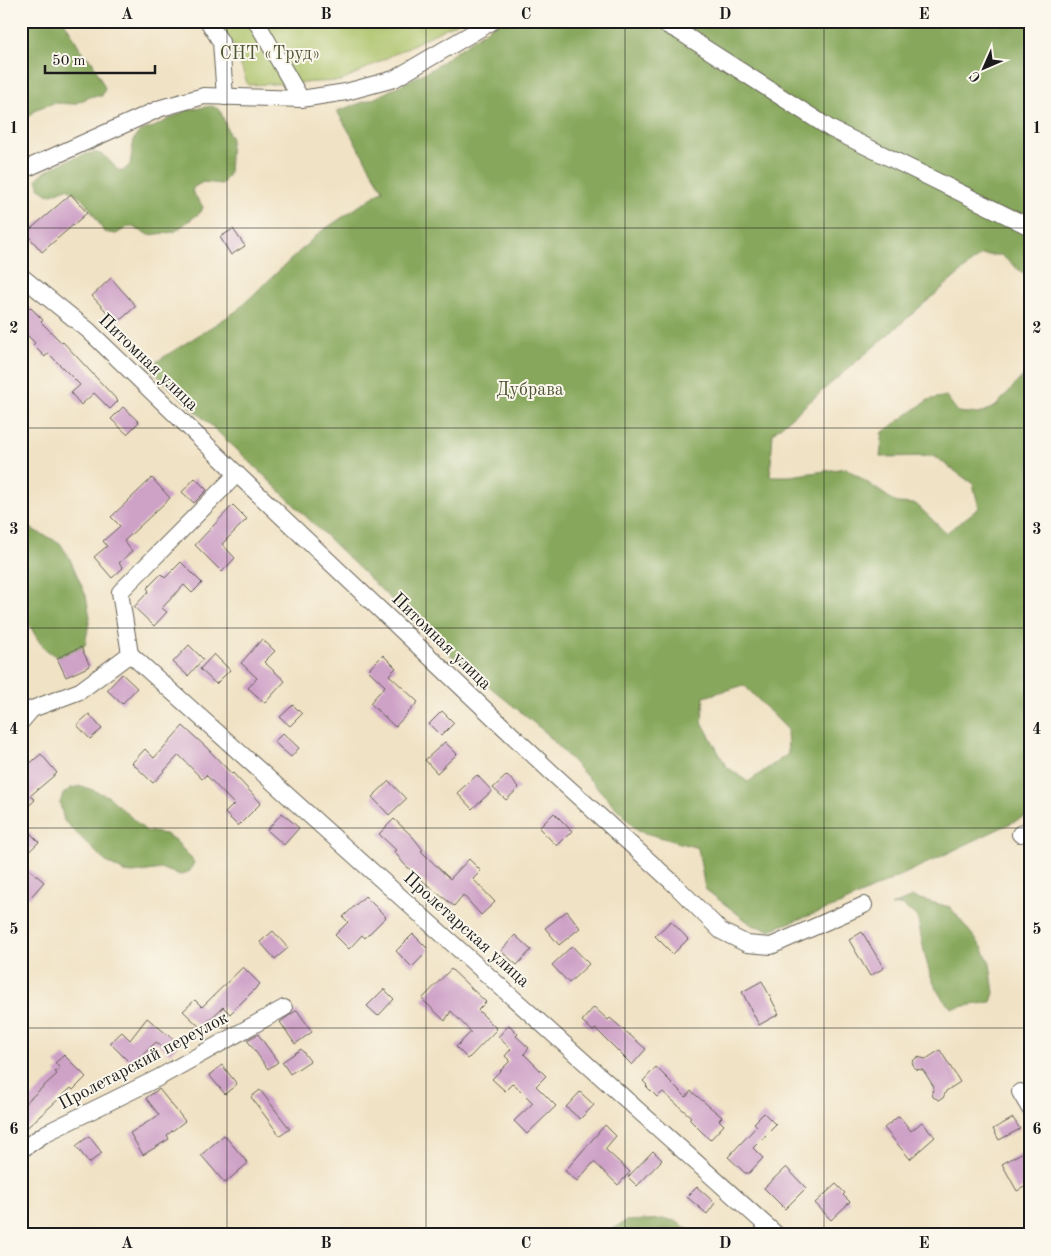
<svg xmlns="http://www.w3.org/2000/svg" width="1051" height="1256" font-family="'Old Standard TT',serif">
  <style>
    .green { fill: #aac166; stroke: #636e41 }
    .forest { fill: #87a75b; stroke: #52623c; fill-rule: evenodd }
    .building { fill: #cea1c7 }
    .lines { fill: none; stroke-linecap: round; stroke-linejoin: round }
    .street-casing { stroke: #666157; stroke-width: 18 }
    .street { stroke: #fff; stroke-width: 16 }
    .grid { fill: none; stroke: #1c1c1c; stroke-width: 1; stroke-opacity: 0.55 }
    .labels { text-anchor: middle; stroke-width: 4; stroke-linejoin: round; paint-order: stroke }
    .park-label { font-size: 18px; fill: #4e5636; stroke: #fbf7ec }
    .street-label { font-size: 18px; fill: #1c1c1c; stroke: #fbf7ec }
    .neatline { fill: none; stroke: #1c1c1c; stroke-width: 2 }
    .grid-label { font-size: 16px; text-anchor: middle; font-weight: bold; fill: #1c1c1c }
  </style>
  <rect width="100%" height="100%" fill="#fbf7ec"/>
  <filter id="ink" filterUnits="userSpaceOnUse"><feTurbulence type="fractalNoise" baseFrequency=".02" numOctaves="2"/><feDisplacementMap in="SourceGraphic" scale="10" xChannelSelector="R" yChannelSelector="G"/><feConvolveMatrix kernelMatrix="1 2 1 2 8 2 1 2 1" color-interpolation-filters="sRGB"/></filter>
  <filter id="wash" filterUnits="userSpaceOnUse"><feTurbulence type="fractalNoise" baseFrequency=".0096" numOctaves="4" result="noise"/><feDisplacementMap in="SourceGraphic" scale="20" xChannelSelector="R" yChannelSelector="G"/><feGaussianBlur stdDeviation="1.12" result="paint"/><feColorMatrix in="noise" values="0 0 0 0 0 0 0 0 0 0 0 0 0 0 0 0 0 1.4 0 .05"/><feComposite in="paint" operator="in"/></filter>
  <g filter="url(#wash)">
    <rect width="100%" height="100%" fill="#f0e2c4"/>
    <polygon class="green" points="217,21 460,21 341,81 248,85 233,45"/>
    <g class="forest">
      <path d="M21,21H64L84,55L92,61L105,88L102,96H92L74,104L54,103L36,109L21,125V60C35,44 25,38 21,21Z"/>
      <path d="M499,21H1030V279L1001,255H981L773,433L770,476H790L846,468L897,503L916,504L946,533L979,508L973,484L934,456L880,457L883,432L928,400L946,396L958,412L979,414L996,406L1030,368V814L839,905L769,930L752,925L705,889L698,848L638,831L545,732L435,642L248,460L148,367L235,312L319,233L383,190L337,111L375,98L432,69ZM744,685L787,729L788,754L748,782L726,766L702,722L704,697Z"/>
      <path d="M212,106L220,110L231,139L229,174L222,184L203,182L194,187L192,191L203,207L201,212L174,232L149,235L133,227H128L116,234L104,232C94,215 86,198 67,188L49,195L40,189L37,179C42,170 86,151 97,153C106,155 112,164 118,170L123,171L130,165L134,139L140,131L154,127L187,110Z"/>
      <path d="M21,516L33,530L60,543L70,559L86,596L90,617L85,645L70,658C41,659 36,632 21,612Z"/>
      <polygon points="82,786 108,796 146,831 165,834 175,840 194,862 190,871 181,875 162,869 133,873 124,872 106,862 64,821 60,803 63,794 71,788"/>
      <path d="M912,897L950,907L982,947L990,964L994,993L991,1002L952,1008C928,992 923,942 917,916L901,905L891,906Z"/>
      <polygon points="666,1219 675,1221 699,1235 601,1235 626,1221"/>
    </g>
    <g id="blocks">
      <g class="building">
        <polygon points="71,194 87,213 42,252 26,233"/>
        <polygon points="233,229 245,246 231,255 220,237"/>
        <polygon points="111,278 136,306 117,323 92,296"/>
        <polygon points="30,307 43,320 41,322 62,343 63,342 118,401 110,409 94,393 81,405 71,393 80,385 48,353 45,357 33,345 35,343 21,329 21,315"/>
        <polygon points="123,407 139,422 127,434 111,419"/>
        <polygon points="152,478 170,498 124,541 132,551 119,563 123,568 112,578 94,557 107,546 103,541 120,526 111,517"/>
        <polygon points="195,478 207,490 194,503 182,492"/>
        <polygon points="233,505 247,519 222,544 235,558 222,572 195,545"/>
        <polygon points="181,562 202,583 192,593 184,585 162,608 167,612 154,626 134,607 149,591 147,588 161,574 165,578"/>
        <polygon points="262,639 275,651 264,662 285,681 265,703 248,688 257,678 241,663"/>
        <polygon points="189,645 203,659 188,676 173,662"/>
        <polygon points="81,647 90,666 66,677 57,658"/>
        <polygon points="214,654 230,670 216,684 200,669"/>
        <polygon points="383,655 396,668 389,675 418,702 395,727 370,703 385,686 368,670"/>
        <polygon points="122,674 137,688 122,704 107,690"/>
        <polygon points="293,705 302,714 290,726 280,717"/>
        <polygon points="442,711 454,723 441,736 429,724"/>
        <polygon points="89,714 102,729 90,739 77,725"/>
        <polygon points="183,726 206,747 232,774 233,773 261,803 238,826 225,813 234,804 206,775 202,779 179,755 153,783 132,763 145,749 154,758"/>
        <polygon points="283,733 299,748 291,757 274,742"/>
        <polygon points="445,742 457,754 437,773 425,760"/>
        <polygon points="41,754 57,773 30,796 35,800 21,813 21,771"/>
        <polygon points="477,775 492,791 472,809 457,793"/>
        <polygon points="507,775 519,788 506,800 493,788"/>
        <polygon points="389,781 406,799 389,815 372,797"/>
        <polygon points="282,813 299,828 284,845 267,830"/>
        <polygon points="554,813 572,831 557,846 539,828"/>
        <polygon points="394,819 413,837 423,850 421,851 450,879 469,859 481,871 473,879 495,902 481,915 463,895 454,906 425,883 404,864 394,851 396,850 379,834"/>
        <polygon points="21,824 39,842 21,859"/>
        <polygon points="21,862 44,882 30,898 21,890"/>
        <polygon points="365,896 386,917 365,938 362,935 349,949 335,935 348,922 343,917"/>
        <polygon points="567,911 580,928 559,945 545,928"/>
        <polygon points="671,921 688,939 673,954 655,936"/>
        <polygon points="273,931 288,948 275,959 260,942"/>
        <polygon points="862,932 884,968 870,976 849,940"/>
        <polygon points="413,934 429,950 412,967 396,951"/>
        <polygon points="515,935 531,950 517,965 501,951"/>
        <polygon points="572,946 589,964 569,983 552,965"/>
        <polygon points="243,967 260,984 230,1014 223,1007 201,1028 183,1011 195,1000 202,1007"/>
        <polygon points="451,969 486,1002 478,1010 497,1029 468,1059 456,1047 471,1032 451,1011 445,1021 422,999"/>
        <polygon points="762,981 779,1014 759,1025 742,992"/>
        <polygon points="384,989 394,999 378,1016 367,1006"/>
        <polygon points="594,1007 608,1020 610,1018 646,1049 632,1065 596,1029 593,1031 582,1021"/>
        <polygon points="297,1010 312,1032 295,1044 280,1022"/>
        <polygon points="147,1018 179,1044 170,1054 156,1042 132,1065 110,1043 122,1032 130,1040"/>
        <polygon points="509,1025 518,1034 516,1036 529,1048 524,1054 546,1076 536,1086 556,1106 527,1134 514,1121 533,1103 513,1083 505,1091 492,1079 510,1061 505,1056 511,1049 498,1037"/>
        <polygon points="258,1034 278,1062 268,1069 247,1040"/>
        <polygon points="301,1049 310,1061 290,1074 282,1062"/>
        <polygon points="940,1050 960,1082 946,1091 943,1098 939,1100 933,1097 932,1092 934,1087 923,1070 915,1069 912,1062 917,1057 926,1059"/>
        <polygon points="64,1055 86,1077 73,1090 71,1088 21,1133 21,1107 57,1074 55,1072 60,1068 55,1063"/>
        <polygon points="222,1065 237,1084 225,1094 209,1075"/>
        <polygon points="656,1067 686,1097 691,1091 722,1117 719,1120 724,1125 710,1140 689,1119 691,1117 663,1092 657,1097 646,1086 647,1085 643,1081"/>
        <polygon points="159,1089 185,1121 167,1135 169,1139 143,1155 130,1133 159,1115 146,1098"/>
        <polygon points="260,1090 290,1129 280,1136 251,1097"/>
        <polygon points="580,1092 594,1105 580,1119 566,1107"/>
        <polygon points="764,1113 776,1125 753,1148 763,1158 749,1173 745,1173 728,1157 757,1126 754,1123"/>
        <polygon points="899,1116 911,1131 922,1122 935,1137 910,1159 884,1128"/>
        <polygon points="1013,1118 1020,1129 999,1140 993,1129"/>
        <polygon points="605,1125 616,1136 605,1149 630,1172 618,1185 594,1162 577,1181 565,1171"/>
        <polygon points="224,1135 248,1163 225,1183 201,1155"/>
        <polygon points="89,1136 102,1153 89,1163 76,1146"/>
        <polygon points="1030,1148 1030,1184 1017,1191 1002,1164"/>
        <polygon points="653,1151 662,1160 637,1186 628,1177"/>
        <polygon points="786,1167 806,1188 785,1209 764,1188"/>
        <polygon points="836,1184 845,1193 843,1195 850,1202 831,1220 815,1203"/>
        <polygon points="697,1187 715,1203 707,1214 687,1197"/>
      </g>
    </g>
  </g>
  <g filter="url(#ink)">
    <use href="#blocks" fill-opacity="0" stroke="#666157" stroke-width="1"/>
    <g class="lines">
      <g class="street-casing">
        <g id="street">
          <polyline points="208,21 221,42 225,97"/>
          <polyline points="256,21 301,99"/>
          <polyline points="659,21 680,32 831,129 1030,227"/>
          <polyline points="21,171 161,108 204,96 301,99 346,92 394,79 493,21"/>
          <polyline points="21,276 88,330 237,474 550,771 671,881 721,931 747,944 771,946 864,905"/>
          <polyline points="130,654 777,1235"/>
          <polyline points="21,722 32,709 80,691 130,654 120,592 237,474"/>
          <polyline points="1020,834 1030,829"/>
          <polyline points="1020,1092 1030,1109"/>
          <polyline points="21,1150 46,1133 158,1078 284,1008"/>
        </g>
      </g>
      <use href="#street" class="street"/>
    </g>
  </g>
  <path class="grid" d="M227,21V1235M426,21V1235M625,21V1235M824,21V1235M21,228H1030M21,428H1030M21,628H1030M21,828H1030M21,1028H1030"/>
  <g class="labels">
    <g class="park-label">
      <text x="270" y="59">СНТ «Труд»</text>
      <text x="530" y="395">Дубрава</text>
    </g>
    <g class="street-label">
      <text transform="translate(149 362) rotate(44)" y="6">Питомная улица</text>
      <text transform="translate(442 641) rotate(44)" y="6">Питомная улица</text>
      <text transform="translate(467 929) rotate(42)" y="6">Пролетарская улица</text>
      <text transform="translate(143 1060) rotate(-28)" y="6">Пролетарский переулок</text>
    </g>
  </g>
  <rect width="1051" height="1256" fill="none" stroke="#fbf7ec" stroke-width="55"/>
  <g transform="translate(984 68) rotate(225)" stroke="#fbf7ec" stroke-width="4" paint-order="stroke">
  <path d="M0-4L9 19L0 12L-9 19Z" fill="#1c1c1c"/>
  <text y="-8" font-size="14" font-weight="bold" text-anchor="middle" fill="#1c1c1c">С</text>
  </g>
  <path d="M45 65v8h110v-8" fill="none" stroke="#1c1c1c" stroke-width="2.5"/>
  <text x="52" y="65" font-size="15" fill="#1c1c1c" stroke="#fbf7ec" stroke-width="4" paint-order="stroke">50 m</text>
  <rect x="28" y="28" width="996" height="1200" class="neatline"/>
  <g class="grid-label">
    <text x="127" y="19">A</text>
    <text x="326" y="19">B</text>
    <text x="526" y="19">C</text>
    <text x="725" y="19">D</text>
    <text x="924" y="19">E</text>
    <text x="14" y="133">1</text>
    <text x="1037" y="133">1</text>
    <text x="14" y="333">2</text>
    <text x="1037" y="333">2</text>
    <text x="14" y="534">3</text>
    <text x="1037" y="534">3</text>
    <text x="14" y="734">4</text>
    <text x="1037" y="734">4</text>
    <text x="14" y="934">5</text>
    <text x="1037" y="934">5</text>
    <text x="14" y="1134">6</text>
    <text x="1037" y="1134">6</text>
    <text x="127" y="1248">A</text>
    <text x="326" y="1248">B</text>
    <text x="526" y="1248">C</text>
    <text x="725" y="1248">D</text>
    <text x="924" y="1248">E</text>
  </g>
</svg>
